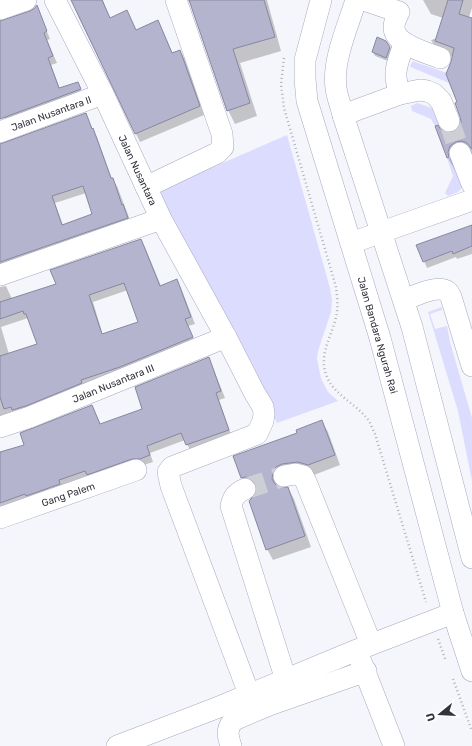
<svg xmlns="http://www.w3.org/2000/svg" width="472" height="746" font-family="Rubik,sans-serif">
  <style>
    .green { fill: #dbdcfe }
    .shadow { fill: #0003; fill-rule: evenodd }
    .building { fill: #b4b4cf; stroke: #8787a0; fill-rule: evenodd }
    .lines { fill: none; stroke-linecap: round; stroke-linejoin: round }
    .minor-tunnel { stroke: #cecfd5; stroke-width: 21; stroke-dasharray: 21 10; stroke-linecap: butt }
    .minor-casing { stroke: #a8a8c2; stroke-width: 22 }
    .path { stroke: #b1b2b8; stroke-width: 2.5; stroke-dasharray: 1 3; stroke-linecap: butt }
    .minor { stroke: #fff; stroke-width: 21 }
    .labels { text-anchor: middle; stroke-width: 3; stroke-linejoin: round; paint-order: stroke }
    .street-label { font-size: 10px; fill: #32333d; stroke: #fff }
  </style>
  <rect width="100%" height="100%" fill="#f5f6fb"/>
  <g class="green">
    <polygon points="413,61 415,62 456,76 448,80 449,83 413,68 410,66"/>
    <polygon points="417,103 435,109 442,123 435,126 431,119 412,111 411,106"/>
    <polygon points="287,135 330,288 332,300 331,312 318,351 317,359 321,378 328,392 338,401 277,423 158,191"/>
    <polygon points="454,155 464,185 458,192 448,196 445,193 453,176 447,158"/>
    <polygon points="442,307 442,310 430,314 435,329 447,326 450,342 472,418 472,481 458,411 428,312"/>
  </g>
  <g class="shadow">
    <polygon points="72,0 103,0 110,19 136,31 162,30 173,54 180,51 185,59 204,115 140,142 79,18"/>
    <polygon points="187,0 267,0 281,51 240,63 257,116 235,124 228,110 191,3"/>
    <path d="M423,0H472V8L467,23L472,24V155L469,154L455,170L448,158L441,131L447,134L453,133L459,129L462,122L458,103L453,57L438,52L431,40L437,38L443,18L431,14ZM449,146L450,160L448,155Z"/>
    <polygon points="37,7 50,39 47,40 57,63 51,65 60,89 78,83 84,97 7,125 2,113 0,113 0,22 30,12"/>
    <polygon points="378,39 390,47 392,51 388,61 375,56 373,52"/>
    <path d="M85,114L97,137L112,179L117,186L132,225L0,271V145ZM86,193L94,215L63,225L55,203Z"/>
    <polygon points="472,226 472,254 457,259 456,257 427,268 418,246"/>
    <path d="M141,240L145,247L161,286L177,280L181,288L195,324L188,326L197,345L0,420V287L6,286L12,299L57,284ZM128,290L139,322L103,335L93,302ZM28,318L38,344L9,354L1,327Z"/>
    <polygon points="208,358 212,365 225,398 219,400 232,437 191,452 185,440 150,453 153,462 0,511 0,453 26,446 92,406 101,425 144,410"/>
    <polygon points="322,422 328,432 340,465 314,475 278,483 278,487 288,488 294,499 311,547 273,560 267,549 256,496 258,489 253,487 248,488 242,478 298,433"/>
  </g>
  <g class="building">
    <polygon points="71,0 102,0 110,18 127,10 136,30 158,20 172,53 180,50 200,106 135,134"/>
    <polygon points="189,0 264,0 275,37 233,49 250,103 227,111"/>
    <polygon points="448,0 463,0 459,14 472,18 472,149 467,143 462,141 456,142 450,146 448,152 449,157 447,158 435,126 438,125 441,130 447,133 453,132 459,128 461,122 460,117 455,103 457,102 446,74 451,62 454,48 435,41"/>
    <polygon points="37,5 47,31 44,33 53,56 48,58 59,88 78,82 81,89 0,119 0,21 30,11 35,8"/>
    <polygon points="377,37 386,41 390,47 386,58 372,52"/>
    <path d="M86,113L92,129L93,128L111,178H113L122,205L123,204L128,218L0,262V144ZM83,186L92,214L62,225L52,196Z"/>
    <polygon points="472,225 472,246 453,254 452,251 423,262 416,245"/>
    <path d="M141,239L160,286L177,279L191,317L185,319L193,337L120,367L81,380L82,383L26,406L12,410L11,407L4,409L0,397V356L37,344L26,314H24L23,311L0,319V302L56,284L50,270ZM124,283L138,322L102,334L89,295Z"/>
    <polygon points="209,357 221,391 216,393 229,430 186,445 181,433 147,446 150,455 140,459 132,459 87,475 85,471 59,480 60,484 26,496 25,494 0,503 0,452 24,445 20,433 92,405 100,424 142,409 135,387"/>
    <polygon points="322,420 335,455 308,465 298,462 282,464 276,467 273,472 272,479 275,484 280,487 288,487 305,536 266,550 249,501 255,495 257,489 256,484 251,479 246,477 241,478 233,456 297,433 296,430"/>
  </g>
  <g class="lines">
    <g class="minor-tunnel">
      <polyline points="449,121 460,153"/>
      <polyline points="245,489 284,476"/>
    </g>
    <g class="minor-casing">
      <g id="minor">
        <polyline points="55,0 103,94 161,219 226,337 254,392 263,407 264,414 263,421 257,434 172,467 168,472 171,486 249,694"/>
        <polyline points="321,0 305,60 305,79 307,101 380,338 453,613 472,671"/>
        <path d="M356,0C348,26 332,61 336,88C337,97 341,106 343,115L412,327L472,558"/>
        <path d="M364,0L399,12C397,16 394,22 394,27C394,45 426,52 440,58"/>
        <polyline points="0,9 26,0"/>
        <path d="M400,94C392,72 397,65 404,44"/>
        <polyline points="343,115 400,94 420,90 427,91 434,94 441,101 449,121"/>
        <polyline points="0,132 103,94"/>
        <polyline points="460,153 472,184"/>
        <polyline points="146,187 217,153 223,147 222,134 176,0"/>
        <polyline points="351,243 472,200"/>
        <polyline points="0,275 161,219"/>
        <path d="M404,300C414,296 438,284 448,292C449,293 450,295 451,297L472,366"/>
        <polyline points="0,427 30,417 226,337"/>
        <polyline points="284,476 295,474 303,476 306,482 371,644"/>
        <path d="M245,489C236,493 233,497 231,506L286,680"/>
        <polyline points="0,518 136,470"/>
        <polyline points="360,659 394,746"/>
        <polyline points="117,746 219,707 357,650 453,613"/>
        <path d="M231,746C227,735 226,726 236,719L269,705L366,671"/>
      </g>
    </g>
    <g class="path">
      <path d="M284,58L281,84L284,108L336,287C337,295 338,304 337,312C334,334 317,353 327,377C335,396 357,404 369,421C371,425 373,430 375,434L426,602"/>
      <polyline points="438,639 446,661"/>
      <polyline points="453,679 472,731"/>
    </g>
    <use href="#minor" class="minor"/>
  </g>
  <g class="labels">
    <g class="street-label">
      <text transform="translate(51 113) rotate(-20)" y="4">Jalan Nusantara II</text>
      <text transform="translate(138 170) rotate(65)" y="4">Jalan Nusantara</text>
      <text transform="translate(378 335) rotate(74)" y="4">Jalan Bandara Ngurah Rai</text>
      <text transform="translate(113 383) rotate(-22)" y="4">Jalan Nusantara III</text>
      <text transform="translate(68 494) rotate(-19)" y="4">Gang Palem</text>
    </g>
  </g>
  <g transform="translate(440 714) rotate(252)" stroke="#ffffff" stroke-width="3" paint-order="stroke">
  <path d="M0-3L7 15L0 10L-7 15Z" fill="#32333d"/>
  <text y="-6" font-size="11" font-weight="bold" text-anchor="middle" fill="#32333d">U</text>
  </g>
</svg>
